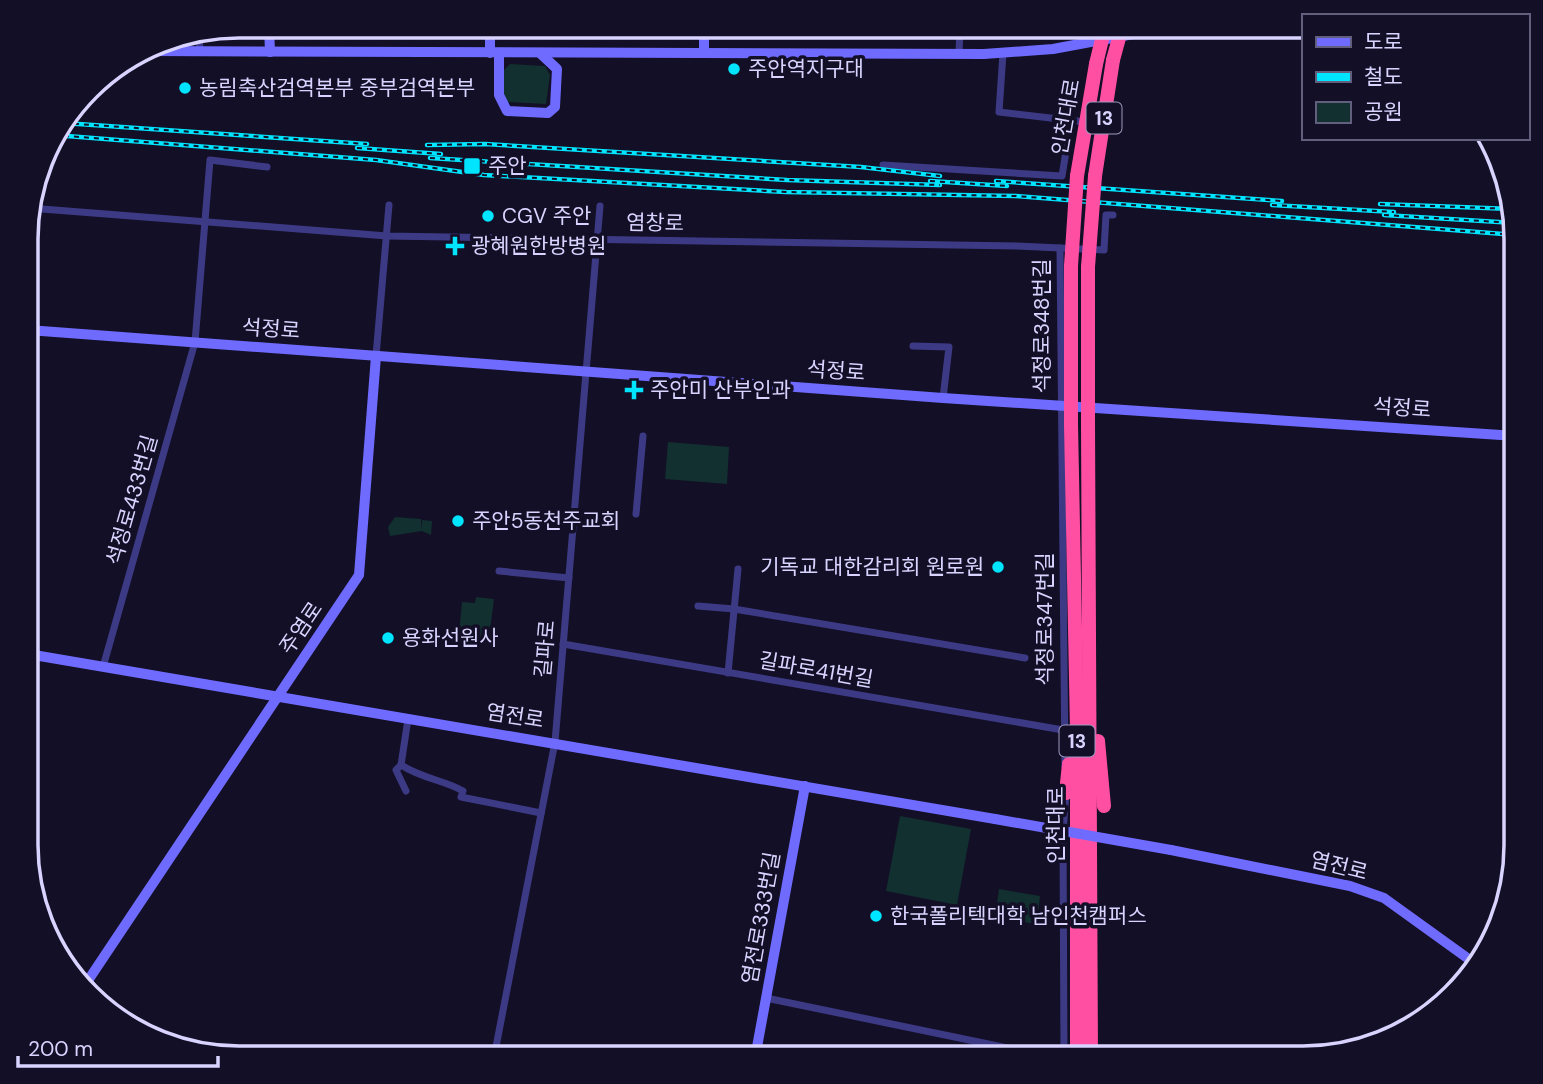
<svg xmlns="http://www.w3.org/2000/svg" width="1543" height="1084" font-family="'DM Sans','Noto Sans KR',sans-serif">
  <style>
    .green { fill: #12302f }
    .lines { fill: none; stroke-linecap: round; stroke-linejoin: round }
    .street { stroke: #3d3a85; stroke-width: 7 }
    .secondary { stroke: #6f6bff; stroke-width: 10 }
    .highway { stroke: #ff4fa3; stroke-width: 14 }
    .rail-casing { stroke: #00e5ff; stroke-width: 4.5 }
    .rail { stroke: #130f26; stroke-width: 2; stroke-dasharray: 5; stroke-linecap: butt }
    .secondary-bridge { stroke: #6f6bff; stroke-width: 10 }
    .highway-bridge { stroke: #ff4fa3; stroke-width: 14 }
    .poi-dot { fill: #00e5ff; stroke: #130f26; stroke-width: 2.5 }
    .labels { text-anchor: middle; stroke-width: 7; stroke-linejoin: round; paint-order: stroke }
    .shield { fill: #130f26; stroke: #9e99be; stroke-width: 2 }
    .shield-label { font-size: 19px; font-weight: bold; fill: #d9d4ff }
    .poi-label { font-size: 21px; fill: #d9d4ff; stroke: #130f26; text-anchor: start }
    .street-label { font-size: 21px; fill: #d9d4ff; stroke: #130f26 }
    .rim { fill: none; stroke: #d9d4ff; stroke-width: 3.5 }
  </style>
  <rect width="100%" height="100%" fill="#130f26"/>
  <g class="green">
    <polygon points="510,64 545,66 550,75 546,104 507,102 503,95 504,70"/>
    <polygon points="668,442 729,447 727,484 665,479"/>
    <polygon points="395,517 421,519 421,530 422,520 432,521 431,535 422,531 390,536 388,527"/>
    <polygon points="476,597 494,599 489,638 459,633 462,602 475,603"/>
    <polygon points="900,816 971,829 957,905 886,891"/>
    <polygon points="999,889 1040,896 1037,924 995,918"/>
  </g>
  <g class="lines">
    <g class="street">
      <polyline points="199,33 200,51"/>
      <polyline points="1003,53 999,112 1085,122"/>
      <polyline points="959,54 960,27"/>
      <polyline points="883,165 1062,176 1071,121"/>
      <polyline points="29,208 387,236 1017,246 1104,250 1106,215 1113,215"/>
      <polyline points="1060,248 1065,767"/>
      <polyline points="913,346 949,347 943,398"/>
      <polyline points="376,356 389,205"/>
      <polyline points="636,514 643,436"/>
      <polyline points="499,571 569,578"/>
      <polyline points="698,606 734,609 1025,658"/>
      <polyline points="563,644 1063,730"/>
      <polyline points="103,667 195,342 210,160 267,167"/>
      <polyline points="728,673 738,569"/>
      <path d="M408,719L401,765C423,779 444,780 463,791L461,797L541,813"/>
      <polyline points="401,765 396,770 406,791"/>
      <polyline points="766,998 1056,1058"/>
      <polyline points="494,1057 555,742 600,206"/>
      <polyline points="1064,1058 1063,833 1066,792"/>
    </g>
    <g class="secondary">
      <polyline points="269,26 270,52"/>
      <polyline points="490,26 490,53"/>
      <polyline points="704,26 704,52"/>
      <polyline points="148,51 984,54 1053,49 1171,27"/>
      <polyline points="499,53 499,95 507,111 548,113 555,107 557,69 540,53"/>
      <polyline points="28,330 943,398 1516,436"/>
      <polyline points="28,654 995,819"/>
      <polyline points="1171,850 1350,886 1384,898 1477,965"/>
      <polyline points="85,985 359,575 376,356"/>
      <polyline points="98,1000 160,1040"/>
      <polyline points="755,1058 805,786"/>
    </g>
    <g class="highway">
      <polyline points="1077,176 1096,64"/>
      <polyline points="1095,176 1113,60"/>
      <polyline points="1071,394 1071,266"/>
      <polyline points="1088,394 1088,267"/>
      <polyline points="1071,424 1077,730 1077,1058"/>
      <polyline points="1088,424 1091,1058"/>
      <polyline points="1098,741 1104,806"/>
      <polyline points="1066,793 1069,764"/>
    </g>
    <g class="rail-casing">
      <g id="rail">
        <polyline points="64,123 367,144"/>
        <polyline points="54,135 376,160 484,175 786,192 1016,196 1516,235"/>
        <polyline points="427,145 485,144 861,167 940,176"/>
        <polyline points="357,148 441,154"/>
        <polyline points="430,158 787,180 940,185"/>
        <polyline points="930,181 1007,186"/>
        <polyline points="996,181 1282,201"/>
        <polyline points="1380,204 1512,209"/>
        <polyline points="1272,205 1394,212"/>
        <polyline points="1384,215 1515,223"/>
      </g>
    </g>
    <use href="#rail" class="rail"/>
    <polyline class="secondary-bridge" points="995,819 1171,850"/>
    <g class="highway-bridge">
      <polyline points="1113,60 1122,27"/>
      <polyline points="1096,64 1105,27"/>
      <polyline points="1071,266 1077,176"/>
      <polyline points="1088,267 1095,176"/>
      <polyline points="1088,394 1088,424"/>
      <polyline points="1071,424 1071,394"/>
    </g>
  </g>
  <g class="poi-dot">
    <circle cx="734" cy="69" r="7"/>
    <circle cx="185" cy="88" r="7"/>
    <rect x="463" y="157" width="18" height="18" rx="3.5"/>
    <circle cx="488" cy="216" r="7"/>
    <path d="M451.5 235.5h7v7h7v7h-7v7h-7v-7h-7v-7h7z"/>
    <path d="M630.5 379.5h7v7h7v7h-7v7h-7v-7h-7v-7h7z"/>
    <circle cx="458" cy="521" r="7"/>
    <circle cx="998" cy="567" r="7"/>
    <circle cx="388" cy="638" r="7"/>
    <circle cx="876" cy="916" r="7"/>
  </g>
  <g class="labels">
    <g class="shield">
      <rect x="1086.5" y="102.5" width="35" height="31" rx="5"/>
      <rect x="1059.5" y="725.5" width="35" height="31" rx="5"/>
    </g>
    <g class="shield-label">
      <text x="1104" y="125">13</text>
      <text x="1077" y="748">13</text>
    </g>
    <g class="poi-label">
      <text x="748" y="76">주안역지구대</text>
      <text x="199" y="95">농림축산검역본부 중부검역본부</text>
      <text x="488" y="173">주안</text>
      <text x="502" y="223">CGV 주안</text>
      <text x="471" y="253">광혜원한방병원</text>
      <text x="650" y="397">주안미 산부인과</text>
      <text x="472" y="528">주안5동천주교회</text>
      <text x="984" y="574" text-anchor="end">기독교 대한감리회 원로원</text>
      <text x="402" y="645">용화선원사</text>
      <text x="890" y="923">한국폴리텍대학 남인천캠퍼스</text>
    </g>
    <g class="street-label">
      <text transform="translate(1066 117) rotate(-80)" y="7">인천대로</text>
      <text transform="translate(655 223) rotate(1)" y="7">염창로</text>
      <text transform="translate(1042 326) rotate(-90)" y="7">석정로348번길</text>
      <text transform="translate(271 329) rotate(4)" y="7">석정로</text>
      <text transform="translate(836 371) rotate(4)" y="7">석정로</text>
      <text transform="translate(1402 408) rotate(4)" y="7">석정로</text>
      <text transform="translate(132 500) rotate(-74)" y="7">석정로433번길</text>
      <text transform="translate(1045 619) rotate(-90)" y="7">석정로347번길</text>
      <text transform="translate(301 628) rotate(-56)" y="7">주염로</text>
      <text transform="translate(545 649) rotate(-85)" y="7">길파로</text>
      <text transform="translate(816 670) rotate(10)" y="7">길파로41번길</text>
      <text transform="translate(515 716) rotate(9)" y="7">염전로</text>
      <text transform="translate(1056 825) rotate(-90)" y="7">인천대로</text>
      <text transform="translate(1339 866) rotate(14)" y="7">염전로</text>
      <text transform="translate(761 918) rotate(-80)" y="7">염전로333번길</text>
    </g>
  </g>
  <path d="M0 0H1543V1084H0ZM239 38H1303A201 201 0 0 1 1504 239V845A201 201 0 0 1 1303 1046H239A201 201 0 0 1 38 845V239A201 201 0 0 1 239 38Z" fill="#130f26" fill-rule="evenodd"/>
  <path class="rim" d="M239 38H1303A201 201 0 0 1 1504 239V845A201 201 0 0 1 1303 1046H239A201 201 0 0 1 38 845V239A201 201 0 0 1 239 38Z"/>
  <rect x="1302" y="14" width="228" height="126" fill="#130f26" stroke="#625e7d" stroke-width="2"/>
  <rect x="1316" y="37" width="35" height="10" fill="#6f6bff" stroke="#625e7d" stroke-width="2"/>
  <text x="1364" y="49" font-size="21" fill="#d9d4ff">도로</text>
  <rect x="1316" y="72" width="35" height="10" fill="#00e5ff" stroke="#625e7d" stroke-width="2"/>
  <text x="1364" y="84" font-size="21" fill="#d9d4ff">철도</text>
  <rect x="1316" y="102" width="35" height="21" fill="#12302f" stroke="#625e7d" stroke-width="2"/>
  <text x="1364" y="119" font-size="21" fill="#d9d4ff">공원</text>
  <path d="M18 1056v10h200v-10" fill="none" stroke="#d9d4ff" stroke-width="3.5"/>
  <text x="28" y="1056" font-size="21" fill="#d9d4ff" stroke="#130f26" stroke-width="5" paint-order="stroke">200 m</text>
</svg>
